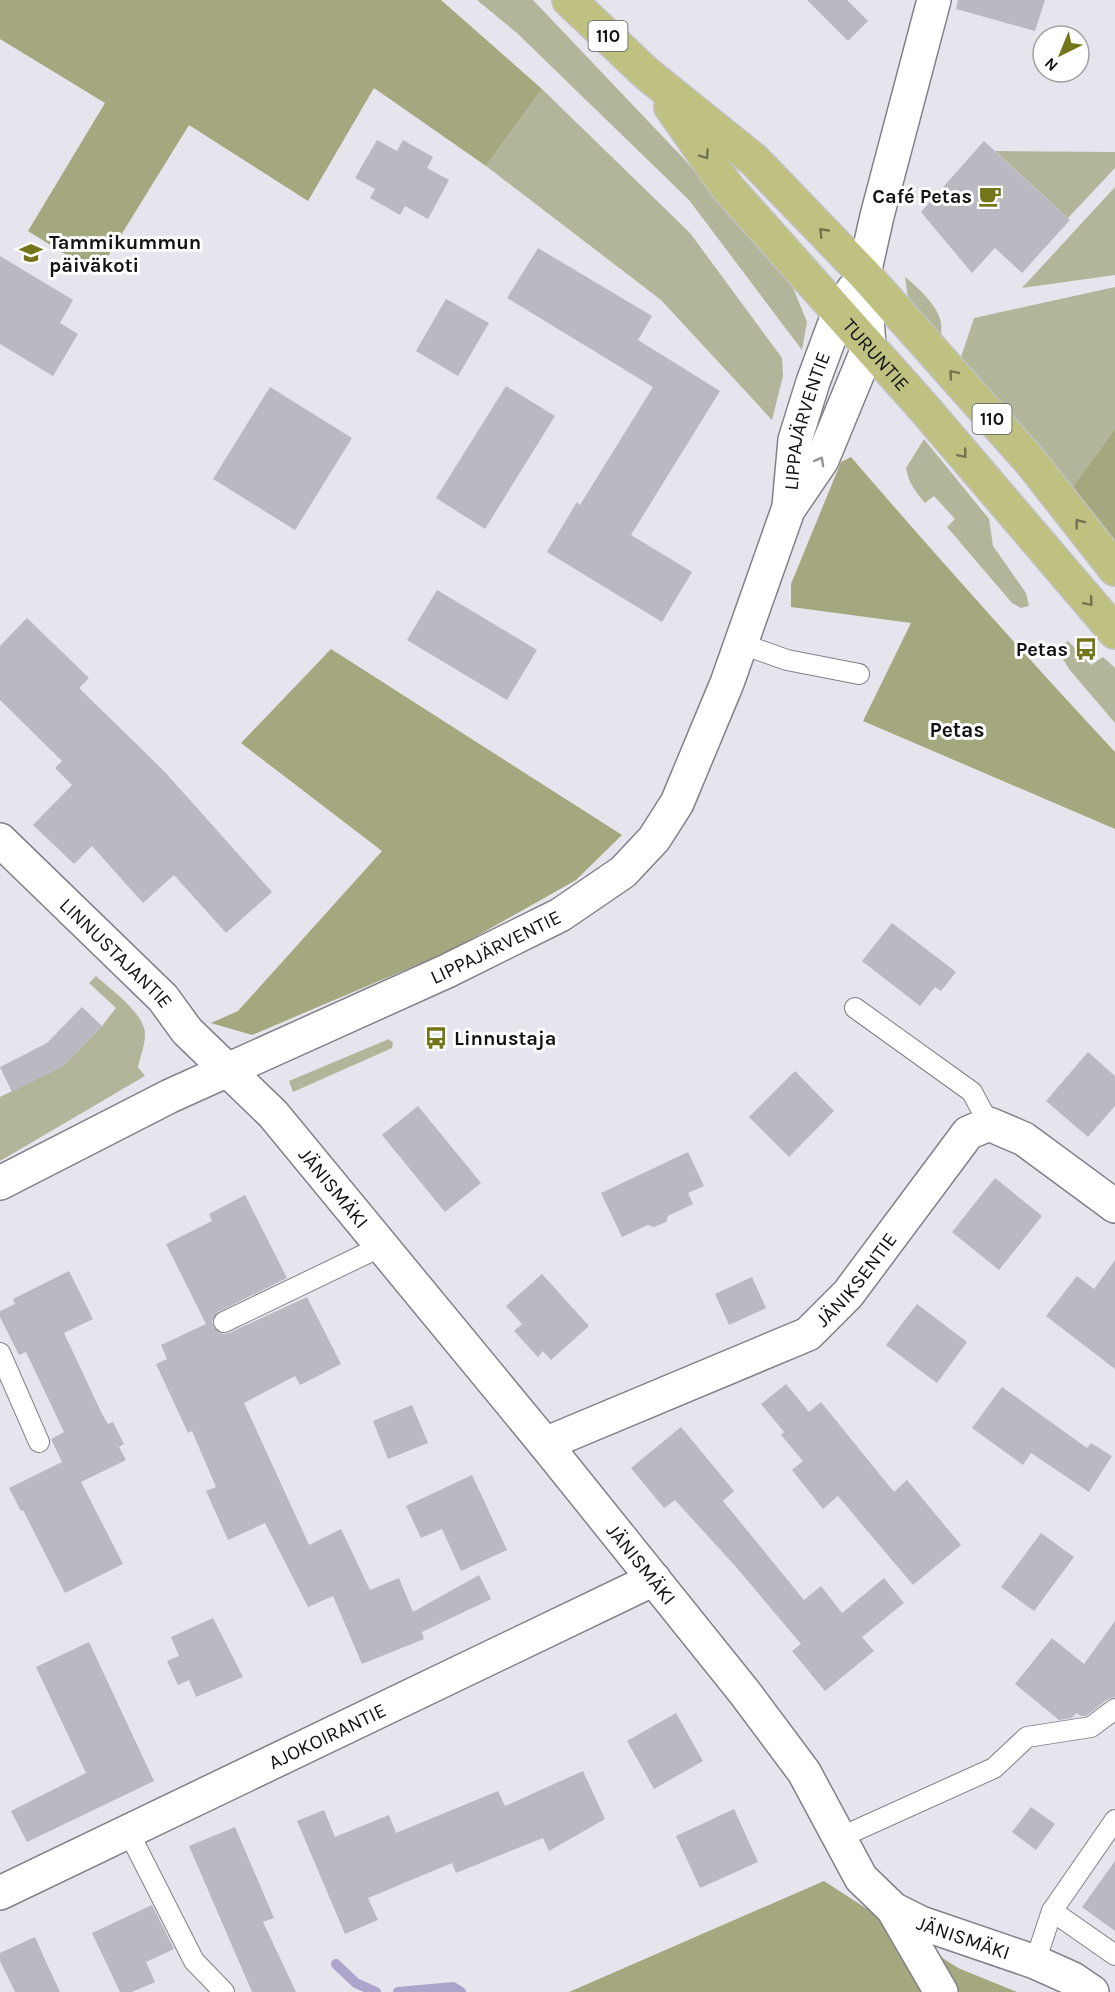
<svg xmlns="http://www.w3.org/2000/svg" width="1115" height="1992" font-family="Karla,sans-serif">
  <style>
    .green { fill: #b3b59b }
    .forest { fill: #a5a87f }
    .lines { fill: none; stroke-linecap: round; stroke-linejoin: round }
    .stream { stroke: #aca4cb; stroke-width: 10 }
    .building { fill: #bab8c1 }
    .lane-casing { stroke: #828088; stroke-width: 22 }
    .street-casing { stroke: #828088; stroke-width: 36 }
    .secondary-casing { stroke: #828088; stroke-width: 36 }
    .primary-casing { stroke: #c2c2c2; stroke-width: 36 }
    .lane { stroke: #fff; stroke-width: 20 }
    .street { stroke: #fff; stroke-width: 33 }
    .secondary { stroke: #fff; stroke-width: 33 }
    .primary { stroke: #bfc180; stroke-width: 33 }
    .oneway { stroke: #727350 }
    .oneway2 { stroke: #959596 }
    .labels { text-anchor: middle; stroke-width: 6; stroke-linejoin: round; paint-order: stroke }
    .shield { fill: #fff; stroke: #5a5a5c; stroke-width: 1.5 }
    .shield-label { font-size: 18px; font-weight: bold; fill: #131316 }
    .poi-label { font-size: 20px; font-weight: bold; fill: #131316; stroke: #fff; text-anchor: end }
    .street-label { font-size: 20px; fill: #131316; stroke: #fff }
    .neighbourhood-label { font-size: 21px; font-weight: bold; fill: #131316; stroke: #fff }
  </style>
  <rect width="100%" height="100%" fill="#e6e4ed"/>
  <g class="green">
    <polygon points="477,0 533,0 685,160 791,283 807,322 802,350 689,200 518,34"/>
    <polygon points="542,89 690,233 782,358 783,376 772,420 661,300 486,166"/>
    <polygon points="995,151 1115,152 1115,168 1068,218"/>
    <polygon points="1115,187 1115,275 1022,288"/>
    <path d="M905,277C917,286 939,307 941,323C942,327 941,333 941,338L920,316L908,298Z"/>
    <polygon points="1115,287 1115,429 1071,489 959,363 974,318"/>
    <path d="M924,439L989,519L993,546L1026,593L1029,606L1021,608L1012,603L947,527L955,519L934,496L925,503C915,491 909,484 906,468Z"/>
    <polygon points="1068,641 1091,665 1103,657 1115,668 1115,723 1069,669 1057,649"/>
    <path d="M96,976C110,989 146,1014 145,1035C145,1045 140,1057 138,1067L145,1076L0,1161V1097L63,1066L102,1026L116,1008L89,983Z"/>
    <polygon points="389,1039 393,1043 392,1048 293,1092 289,1081"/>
  </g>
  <g class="forest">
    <polygon points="0,0 441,0 542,89 486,166 374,88 308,201 189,125 97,274 28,231 105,103 0,39"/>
    <polygon points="1115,429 1115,546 1071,489"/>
    <path d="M851,457C937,557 1025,655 1115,752V829L863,721L911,623L791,607V584L841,462Z"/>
    <polygon points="331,649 622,835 576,880 452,950 252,1035 211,1023 238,1011 382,851 241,743"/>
    <polygon points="824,1881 958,1968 1017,1992 569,1992"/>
  </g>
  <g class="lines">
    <g class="stream">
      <polyline points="336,1964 356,1983 376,1992"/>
      <polyline points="398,1992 453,1987 461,1992"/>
    </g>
  </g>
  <g class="building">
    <polygon points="807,0 847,0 868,21 848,41"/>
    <polygon points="958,0 1045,0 1035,31 956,9"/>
    <polygon points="377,140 397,151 403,140 433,157 427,168 449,180 428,219 405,206 400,215 370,198 375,189 355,178"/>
    <polygon points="984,141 1070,220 1022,273 995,248 972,273 921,212"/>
    <polygon points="538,248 652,316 638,340 720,391 631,535 692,572 662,622 547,552 577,502 580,505 653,387 507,298"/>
    <polygon points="0,256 73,300 60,323 78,334 53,376 0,344"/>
    <polygon points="446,299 489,323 458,376 416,351"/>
    <polygon points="506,386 555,416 485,529 436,498"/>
    <polygon points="270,387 352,438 295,530 213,479"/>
    <polygon points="437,590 537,650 507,700 407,640"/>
    <polygon points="27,618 89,678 79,688 164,771 272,892 226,933 174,875 143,903 92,846 74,864 33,825 72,785 55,768 62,761 0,700 0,646"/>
    <polygon points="892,923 956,972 941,991 935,987 920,1006 862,961"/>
    <polygon points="82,1007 102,1026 63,1066 12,1092 0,1067 47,1043"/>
    <polygon points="1088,1052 1115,1076 1115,1106 1088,1137 1046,1101"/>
    <polygon points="795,1071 834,1111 789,1157 749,1117"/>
    <polygon points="418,1106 481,1183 445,1212 382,1135"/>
    <polygon points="688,1152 704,1186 688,1193 693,1204 668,1216 666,1222 654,1227 648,1225 622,1237 601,1193"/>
    <polygon points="995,1178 1042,1216 999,1270 952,1232"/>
    <polygon points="245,1195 287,1278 218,1312 212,1321 214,1328 223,1334 229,1333 307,1297 341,1364 300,1385 295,1376 244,1403 309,1545 341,1529 370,1590 399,1578 413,1612 479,1575 491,1599 422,1632 424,1639 362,1664 333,1596 308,1607 265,1523 228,1540 206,1491 216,1487 192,1431 188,1433 156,1364 167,1359 161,1345 206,1324 166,1244 212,1221 209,1214"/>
    <polygon points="1115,1260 1115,1369 1046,1316 1077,1276 1094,1289"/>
    <polygon points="69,1271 93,1319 64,1333 102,1414 108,1424 113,1422 124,1444 119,1447 126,1460 81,1482 123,1564 65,1593 23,1510 21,1511 9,1488 62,1462 51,1439 64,1432 26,1352 19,1355 0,1317 0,1311 15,1304 13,1299"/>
    <polygon points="542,1274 589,1326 551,1360 543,1351 538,1357 514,1331 522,1324 506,1306"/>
    <polygon points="752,1277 766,1308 729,1325 715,1294"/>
    <polygon points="917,1304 967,1342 937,1383 886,1345"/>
    <polygon points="786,1384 809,1412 821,1402 894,1492 907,1480 961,1545 913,1585 838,1496 823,1509 792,1470 803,1461 781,1435 784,1432 761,1404"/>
    <polygon points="1002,1387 1087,1448 1091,1443 1112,1456 1089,1492 1031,1453 1023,1465 972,1428"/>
    <polygon points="412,1405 428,1443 388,1459 373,1421"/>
    <polygon points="681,1427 734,1491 723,1501 804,1600 821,1586 842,1613 884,1578 904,1603 862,1637 874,1651 825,1691 792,1651 801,1644 737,1568 675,1500 664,1508 631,1468"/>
    <polygon points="472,1475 507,1550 461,1571 442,1529 421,1538 406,1506"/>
    <polygon points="1041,1533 1074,1557 1034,1611 1001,1587"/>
    <polygon points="213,1618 243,1677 196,1697 189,1680 178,1685 167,1661 179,1656 171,1637"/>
    <polygon points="1115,1621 1115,1697 1108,1699 1086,1716 1081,1716 1076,1713 1072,1718 1059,1720 1015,1684 1052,1638 1084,1664"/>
    <polygon points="89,1642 154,1781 27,1842 11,1811 86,1773 36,1667"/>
    <polygon points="676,1713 703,1761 654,1789 627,1741"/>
    <polygon points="583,1771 605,1819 549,1851 543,1838 456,1873 452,1863 368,1898 378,1920 345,1934 297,1821 324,1810 335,1837 389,1815 396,1833 498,1791 505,1806"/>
    <polygon points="1031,1807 1055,1824 1036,1850 1012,1832"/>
    <polygon points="734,1809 758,1862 700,1888 676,1836"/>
    <polygon points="235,1827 274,1918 263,1922 296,1992 252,1992 189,1846"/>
    <polygon points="1115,1861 1115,1931 1082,1907"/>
    <polygon points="152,1905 174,1949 146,1962 155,1982 132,1992 120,1992 92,1933"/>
    <polygon points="35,1937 46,1962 60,1992 15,1992 0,1961 0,1953"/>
  </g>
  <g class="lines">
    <g class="lane-casing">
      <g id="lane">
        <polyline points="742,644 787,660 859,674"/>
        <polyline points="855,1008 972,1092 989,1124"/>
        <polyline points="224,1322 382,1246"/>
        <polyline points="0,1353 39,1442"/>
        <polyline points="128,1831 194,1961 224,1992"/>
        <polyline points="839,1838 994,1768 1027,1737 1091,1727 1115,1709"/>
        <polyline points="1052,1911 1115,1955"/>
        <polyline points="1035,1962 1052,1911 1115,1820"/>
      </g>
    </g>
    <g class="street-casing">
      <g id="street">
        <path id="s1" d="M0,840L163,998L187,1031L273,1114L545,1444L745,1693L804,1772L861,1878L893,1909L921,1923L1035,1962L1073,1979L1092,1992"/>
        <path id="s2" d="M545,1444L808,1334L848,1294L968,1133L989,1124L1024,1139L1115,1206"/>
        <path id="s3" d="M0,1893L654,1579"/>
        <polyline points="893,1909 941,1992"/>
      </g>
    </g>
    <g class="secondary-casing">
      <g id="secondary">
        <path id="s4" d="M789,506L795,440L813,382L839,312L853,290"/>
        <path id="s5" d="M0,1183L170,1096L447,971L560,915L623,872L654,839L677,803L727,683L788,510L822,460L869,346L864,274L877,216L934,0"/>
      </g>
    </g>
    <g class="primary-casing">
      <g id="primary">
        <polyline points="569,0 646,73 754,160 864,274 1031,462 1115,569"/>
        <path id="s6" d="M671,107L727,187L923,407L1115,632"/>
      </g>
    </g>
    <use href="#lane" class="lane"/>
    <use href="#street" class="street"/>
    <use href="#secondary" class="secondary"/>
    <use href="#primary" class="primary"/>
  </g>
  <defs><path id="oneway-chevron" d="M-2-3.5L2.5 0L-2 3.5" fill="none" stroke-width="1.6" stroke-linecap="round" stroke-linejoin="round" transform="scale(1.5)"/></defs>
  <g class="oneway">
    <use href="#oneway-chevron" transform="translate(705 155) rotate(55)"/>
    <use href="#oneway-chevron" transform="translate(823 232) rotate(-134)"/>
    <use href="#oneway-chevron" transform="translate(953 374) rotate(-130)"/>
    <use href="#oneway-chevron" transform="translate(963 454) rotate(50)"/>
    <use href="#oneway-chevron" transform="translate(1079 523) rotate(-128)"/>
    <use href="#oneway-chevron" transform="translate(1089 602) rotate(49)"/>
  </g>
  <use class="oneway2" href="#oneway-chevron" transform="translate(820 461) rotate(-61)"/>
  <defs>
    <g id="cafe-bare" transform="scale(1.8)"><path d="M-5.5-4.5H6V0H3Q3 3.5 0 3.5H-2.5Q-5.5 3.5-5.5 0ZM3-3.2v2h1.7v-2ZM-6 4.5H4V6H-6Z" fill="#73751b" stroke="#fff" stroke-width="2.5" paint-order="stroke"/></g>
    <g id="school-bare" transform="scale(1.8)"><path d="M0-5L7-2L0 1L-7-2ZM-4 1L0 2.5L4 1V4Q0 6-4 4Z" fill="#73751b" stroke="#fff" stroke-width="2.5" paint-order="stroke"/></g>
    <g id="bus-bare" transform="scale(1.8)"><path d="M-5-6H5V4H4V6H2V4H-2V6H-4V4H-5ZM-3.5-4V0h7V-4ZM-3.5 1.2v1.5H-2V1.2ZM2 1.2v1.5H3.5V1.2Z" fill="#73751b" stroke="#fff" stroke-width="2.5" paint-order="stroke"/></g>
  </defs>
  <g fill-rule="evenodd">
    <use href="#cafe-bare" x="990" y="196"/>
    <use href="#school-bare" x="31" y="253"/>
    <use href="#bus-bare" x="1086" y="649"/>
    <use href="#bus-bare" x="436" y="1038"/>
  </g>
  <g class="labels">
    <g class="shield">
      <rect x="588.5" y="21" width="39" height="30" rx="4.5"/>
      <rect x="972.5" y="404" width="39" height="30" rx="4.5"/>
    </g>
    <g class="shield-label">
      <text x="608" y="42">110</text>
      <text x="992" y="425">110</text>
    </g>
    <g class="poi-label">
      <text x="972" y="203">Café Petas</text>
      <text x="49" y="249" text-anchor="start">Tammikummun<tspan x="49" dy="23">päiväkoti</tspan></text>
      <text x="1068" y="656">Petas</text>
      <text x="454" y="1045" text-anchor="start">Linnustaja</text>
    </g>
    <g class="street-label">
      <text dy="7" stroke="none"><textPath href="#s6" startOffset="322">TURUNTIE</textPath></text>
      <text dy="7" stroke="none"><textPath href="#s4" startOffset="87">LIPPAJÄRVENTIE</textPath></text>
      <text dy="7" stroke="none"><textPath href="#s5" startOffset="549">LIPPAJÄRVENTIE</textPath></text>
      <text dy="7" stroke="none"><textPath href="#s1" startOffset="162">LINNUSTAJANTIE</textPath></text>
      <text dy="7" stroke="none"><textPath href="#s1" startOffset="483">JÄNISMÄKI</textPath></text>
      <text dy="7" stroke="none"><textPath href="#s2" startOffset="358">JÄNIKSENTIE</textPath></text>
      <text dy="7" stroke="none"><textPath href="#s1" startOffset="969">JÄNISMÄKI</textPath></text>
      <text dy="7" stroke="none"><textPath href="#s3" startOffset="363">AJOKOIRANTIE</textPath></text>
      <text dy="7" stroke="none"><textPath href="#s1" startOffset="1474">JÄNISMÄKI</textPath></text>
    </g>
    <g class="neighbourhood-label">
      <text x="957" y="737">Petas</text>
    </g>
  </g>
  <g transform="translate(1061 54) rotate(223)"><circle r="28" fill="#ffffff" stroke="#a1a1a2" stroke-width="1.5"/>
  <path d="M0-4.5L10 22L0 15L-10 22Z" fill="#73751b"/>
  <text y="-9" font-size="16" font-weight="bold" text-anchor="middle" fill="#131316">N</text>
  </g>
</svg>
